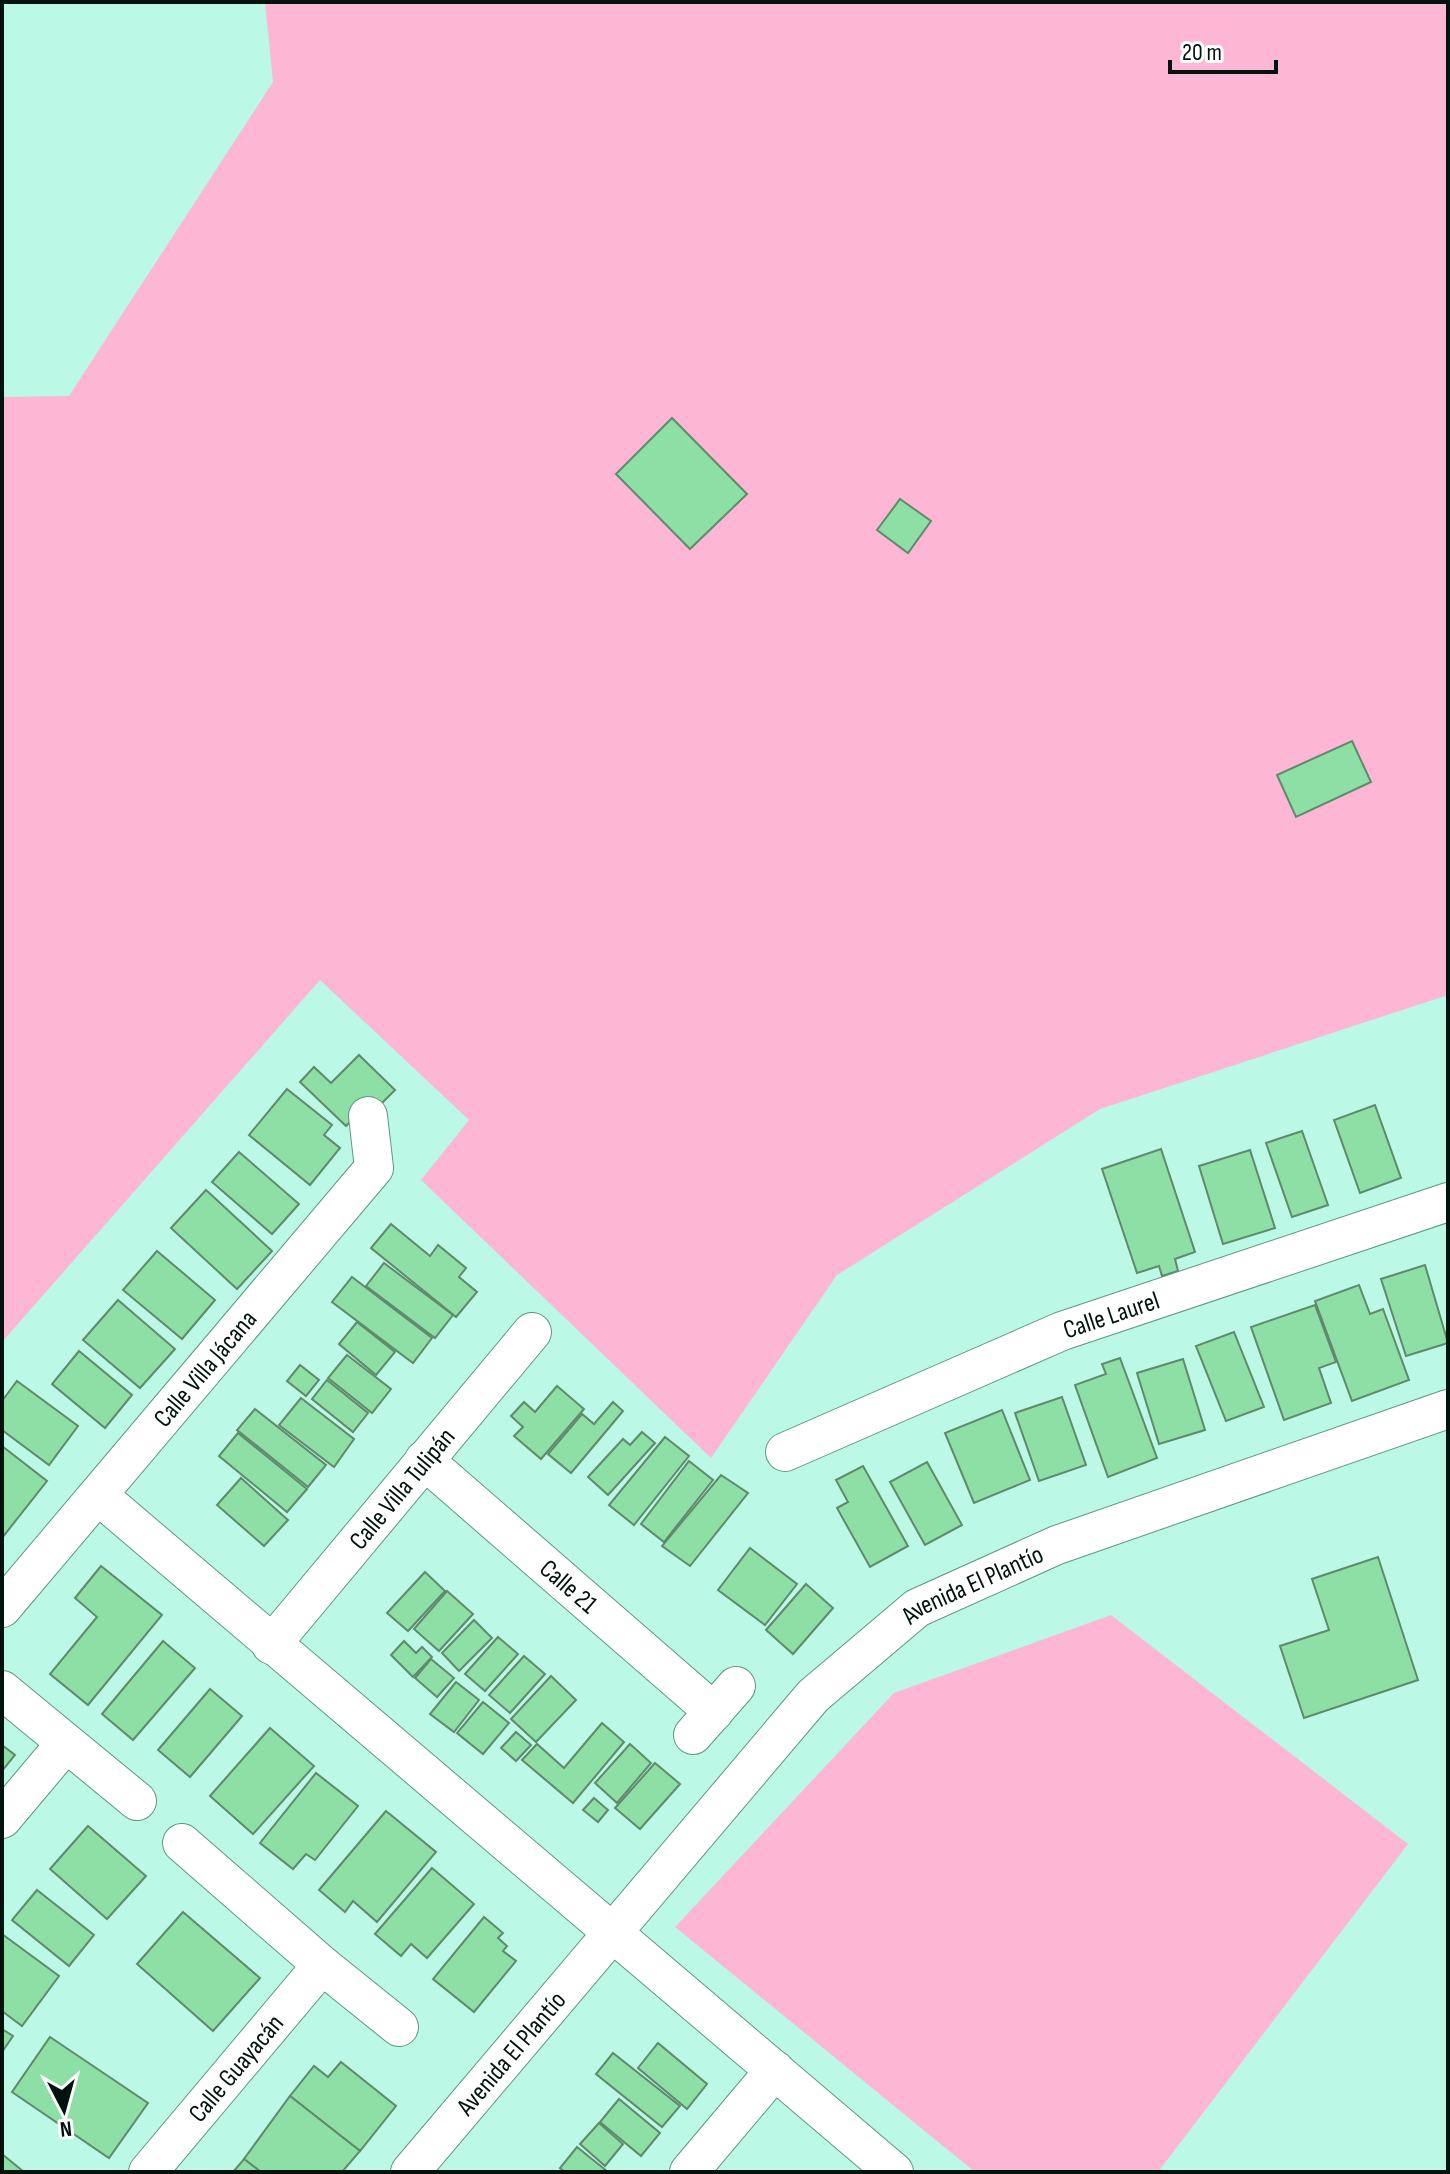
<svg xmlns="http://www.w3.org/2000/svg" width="1450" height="2174" font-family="'Sofia Sans Condensed',sans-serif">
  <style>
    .green { fill: #fdb6d3 }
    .building { fill: #8ddfa6; stroke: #5f8a6b; stroke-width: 2 }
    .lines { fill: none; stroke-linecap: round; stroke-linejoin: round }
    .street-casing { stroke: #5d9786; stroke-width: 40 }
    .street { stroke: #fff; stroke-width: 38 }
    .labels { text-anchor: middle; stroke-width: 6; stroke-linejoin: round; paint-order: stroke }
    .street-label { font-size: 26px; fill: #00130d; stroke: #fff }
  </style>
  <rect width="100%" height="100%" fill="#bbf8e5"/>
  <g class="green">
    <polygon points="265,2 1448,2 1448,995 1100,1109 837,1275 711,1458 421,1180 469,1120 320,980 2,1342 2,397 69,396 273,82"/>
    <polygon points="1111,1615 1408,1844 1158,2172 975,2172 675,1927 894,1693"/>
  </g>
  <g class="building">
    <polygon points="672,418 747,494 690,549 616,474"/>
    <polygon points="900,499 931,521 908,553 877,530"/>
    <polygon points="1352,741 1371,782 1296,817 1277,775"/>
    <polygon points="359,1055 395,1090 376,1109 363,1109 346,1126 300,1082 314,1067 331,1083"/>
    <polygon points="287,1089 332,1125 324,1135 340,1148 310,1185 249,1135"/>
    <polygon points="1375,1105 1401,1178 1360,1193 1334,1120"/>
    <polygon points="1302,1131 1328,1205 1292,1217 1266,1143"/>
    <polygon points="1161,1149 1195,1252 1175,1259 1178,1271 1162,1276 1159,1266 1137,1273 1102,1169"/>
    <polygon points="1250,1150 1275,1228 1223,1244 1199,1166"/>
    <polygon points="239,1152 299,1204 272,1234 212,1182"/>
    <polygon points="206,1190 272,1251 237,1289 171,1228"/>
    <polygon points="391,1224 430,1256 438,1245 466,1268 459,1277 477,1292 456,1317 371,1248"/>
    <polygon points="157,1251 215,1300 182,1339 123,1290"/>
    <polygon points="384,1263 453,1315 435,1338 366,1286"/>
    <polygon points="1425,1265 1448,1343 1406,1356 1381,1279"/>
    <polygon points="352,1277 432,1338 413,1363 332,1302"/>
    <polygon points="1359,1285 1370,1314 1383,1309 1409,1380 1352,1401 1315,1301"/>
    <polygon points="118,1300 175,1349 140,1388 83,1340"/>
    <polygon points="1315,1305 1336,1362 1319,1368 1331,1403 1284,1420 1251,1327"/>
    <polygon points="357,1322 395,1352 376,1375 339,1344"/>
    <polygon points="1234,1332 1264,1407 1226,1421 1196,1346"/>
    <polygon points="79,1351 132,1395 105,1428 52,1384"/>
    <polygon points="347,1355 391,1389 372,1413 328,1378"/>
    <polygon points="1120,1358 1157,1458 1108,1477 1075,1385 1106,1374 1102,1364"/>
    <polygon points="1183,1359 1205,1430 1159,1444 1137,1373"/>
    <polygon points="300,1365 319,1380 306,1396 287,1381"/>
    <polygon points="327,1380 368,1413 353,1432 312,1399"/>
    <polygon points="17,1381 78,1426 49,1465 2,1430 2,1401"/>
    <polygon points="557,1386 584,1409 541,1459 514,1436 523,1427 511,1416 524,1402 535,1412"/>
    <polygon points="1062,1397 1086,1465 1039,1481 1015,1413"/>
    <polygon points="301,1398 354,1439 334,1467 279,1425"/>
    <polygon points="613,1402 623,1411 571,1473 548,1454 582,1414 594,1424"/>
    <polygon points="255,1409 326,1465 308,1487 237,1430"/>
    <polygon points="1002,1410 1030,1480 974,1503 945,1433"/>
    <polygon points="642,1432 655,1443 608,1495 588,1477 623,1439 630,1445"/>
    <polygon points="238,1433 307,1489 287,1512 219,1456"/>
    <polygon points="665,1437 689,1456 634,1525 609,1505"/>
    <polygon points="2,1446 47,1481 2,1538"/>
    <polygon points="689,1461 713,1480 664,1542 641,1524"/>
    <polygon points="927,1462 962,1525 925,1545 890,1482"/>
    <polygon points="863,1466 908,1546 870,1567 837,1508 848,1502 836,1480"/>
    <polygon points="721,1475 748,1493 690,1566 662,1546"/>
    <polygon points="241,1478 288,1520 264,1546 217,1505"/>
    <polygon points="750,1548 797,1584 765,1625 718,1590"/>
    <polygon points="1378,1557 1418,1680 1304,1718 1280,1646 1329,1630 1312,1579"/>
    <polygon points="101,1566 162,1615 88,1705 50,1674 97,1617 75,1598"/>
    <polygon points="425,1572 445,1591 408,1631 387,1613"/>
    <polygon points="806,1584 833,1608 793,1654 766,1630"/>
    <polygon points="447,1591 473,1614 439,1651 414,1629"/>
    <polygon points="474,1620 492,1638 459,1671 442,1653"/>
    <polygon points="498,1637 518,1654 485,1691 465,1674"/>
    <polygon points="163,1641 195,1668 133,1740 102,1714"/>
    <polygon points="404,1641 416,1653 422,1647 432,1657 413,1677 391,1655"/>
    <polygon points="524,1656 545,1674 510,1713 489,1695"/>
    <polygon points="431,1659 454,1678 437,1697 415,1678"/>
    <polygon points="551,1676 576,1700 536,1742 511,1719"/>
    <polygon points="456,1682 479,1700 454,1732 430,1714"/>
    <polygon points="210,1689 242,1716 190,1777 158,1750"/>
    <polygon points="483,1702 509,1723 483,1754 457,1733"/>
    <polygon points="602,1723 624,1742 573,1803 522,1760 537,1744 564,1768"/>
    <polygon points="270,1728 314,1766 253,1834 210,1796"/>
    <polygon points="516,1732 531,1745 516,1761 501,1748"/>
    <polygon points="630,1744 651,1763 617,1803 595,1783"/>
    <polygon points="2,1745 15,1755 2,1771"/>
    <polygon points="655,1763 680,1784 640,1829 615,1808"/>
    <polygon points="316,1773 358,1806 315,1860 306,1854 293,1869 260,1843"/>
    <polygon points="594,1798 608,1810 598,1822 583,1810"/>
    <polygon points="386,1811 436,1852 377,1922 353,1901 345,1912 319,1890"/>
    <polygon points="88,1826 146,1876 107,1919 50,1869"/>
    <polygon points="432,1868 474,1904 427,1958 411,1944 401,1956 375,1934"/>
    <polygon points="37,1890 94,1935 69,1966 12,1920"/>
    <polygon points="183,1912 260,1978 213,2031 137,1964"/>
    <polygon points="484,1917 503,1933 498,1938 507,1946 503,1951 516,1961 474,2012 433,1979"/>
    <polygon points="2,1934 59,1976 22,2026 2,2011"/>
    <polygon points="2,2029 13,2036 2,2052"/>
    <polygon points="50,2037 148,2103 109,2158 12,2092"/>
    <polygon points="658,2043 707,2084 687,2109 638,2068"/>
    <polygon points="613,2053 680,2106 662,2127 596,2074"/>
    <polygon points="341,2062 396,2106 360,2151 290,2096 314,2066 328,2077"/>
    <polygon points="290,2096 360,2151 342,2172 261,2172 244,2159"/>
    <polygon points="619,2099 660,2133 641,2156 600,2122"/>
    <polygon points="599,2123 623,2144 605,2166 580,2144"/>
    <polygon points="577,2147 608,2172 565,2172 560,2168"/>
    <polygon points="2,2154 24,2172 2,2172"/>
    <polygon points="244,2159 261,2172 233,2172"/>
  </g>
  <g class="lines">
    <g class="street-casing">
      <g id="street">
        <path id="s1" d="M785,1452L1062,1331L1448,1202"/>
        <path id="s2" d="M424,1460L714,1712"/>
        <polyline points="99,1496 894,2172"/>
        <path id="s3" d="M2,1608L374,1168L368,1116"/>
        <path id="s4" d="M271,1645L532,1332"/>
        <polyline points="2,1690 137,1801"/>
        <polyline points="693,1735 736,1686"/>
        <polyline points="2,1819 66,1743"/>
        <polyline points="182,1843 322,1965 399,2027"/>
        <path id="s5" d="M148,2172L322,1965"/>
        <path id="s6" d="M410,2172L813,1696L917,1608L1057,1545L1448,1409"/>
        <polyline points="689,2172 775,2070"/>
      </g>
    </g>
    <use href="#street" class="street"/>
  </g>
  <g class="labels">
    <g class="street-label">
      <text dy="9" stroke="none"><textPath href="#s1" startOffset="354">Calle Laurel</textPath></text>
      <text dy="9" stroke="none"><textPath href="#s3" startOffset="314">Calle Villa Jácana</textPath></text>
      <text dy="9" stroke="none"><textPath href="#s4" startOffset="204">Calle Villa Tulipán</textPath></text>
      <text dy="9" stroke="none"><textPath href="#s2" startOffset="192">Calle 21</textPath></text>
      <text dy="9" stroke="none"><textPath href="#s6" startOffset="820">Avenida El Plantío</textPath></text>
      <text dy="9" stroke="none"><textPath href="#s6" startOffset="156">Avenida El Plantío</textPath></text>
      <text dy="9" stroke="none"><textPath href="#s5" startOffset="136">Calle Guayacán</textPath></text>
    </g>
  </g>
  <rect width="1450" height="2174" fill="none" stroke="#00130d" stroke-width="8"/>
  <g transform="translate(64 2110) rotate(174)" stroke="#ffffff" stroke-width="6" paint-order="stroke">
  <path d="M0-6L14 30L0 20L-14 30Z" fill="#00130d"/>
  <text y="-12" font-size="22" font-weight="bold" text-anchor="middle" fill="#00130d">N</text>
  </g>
  <path d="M1170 60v12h106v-12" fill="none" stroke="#00130d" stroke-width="4"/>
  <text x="1182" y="60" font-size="24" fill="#00130d" stroke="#ffffff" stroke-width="6" paint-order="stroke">20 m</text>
</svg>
